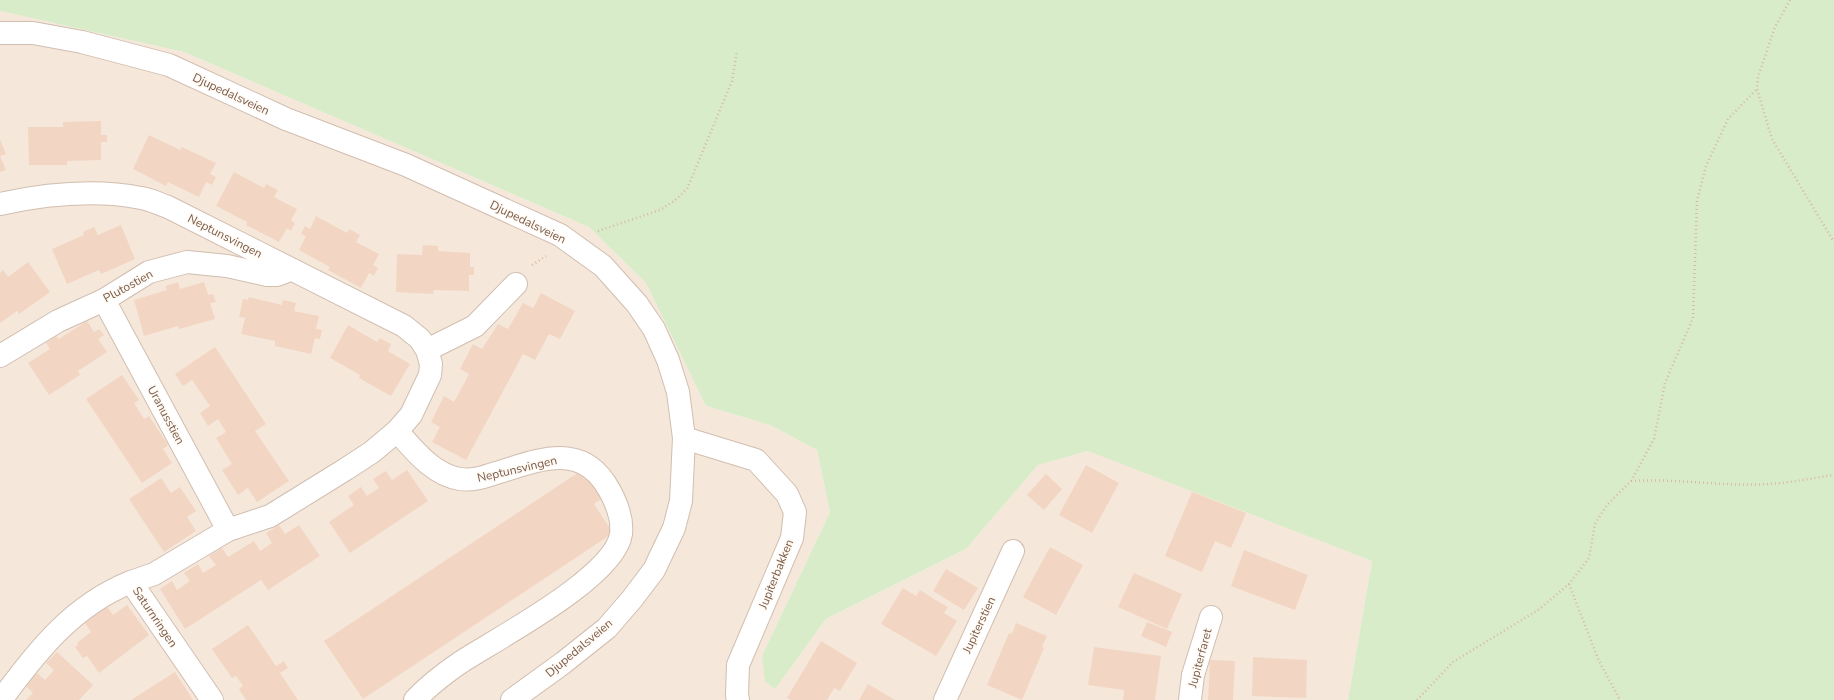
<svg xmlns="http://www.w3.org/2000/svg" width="1834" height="700" font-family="'Nunito Sans',sans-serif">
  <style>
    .residential { fill: #f5e8da }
    .green { fill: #d8ecc9 }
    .building { fill: #f3d5c3 }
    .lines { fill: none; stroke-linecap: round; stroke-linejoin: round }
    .minor-casing { stroke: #d1beb0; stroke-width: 24 }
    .path { stroke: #d9b8a5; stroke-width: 2.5; stroke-dasharray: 1 3; stroke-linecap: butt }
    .minor { stroke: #fff; stroke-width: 22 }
    .labels { text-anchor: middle; stroke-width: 3; stroke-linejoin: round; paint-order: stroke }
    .street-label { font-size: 12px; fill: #7a5c4d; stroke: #fffaf3 }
  </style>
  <rect width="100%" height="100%" fill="#fdf6ec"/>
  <polygon class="residential" points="0,11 184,52 589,227 646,283 706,406 770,425 817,450 830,512 762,656 775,689 826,619 966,549 1038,465 1089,451 1372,561 1348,700 0,700"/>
  <polygon class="green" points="0,0 1834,0 1834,700 1348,700 1372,561 1088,451 1038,465 966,549 826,619 775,689 765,681 762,656 830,512 817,450 770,425 706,406 646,283 589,227 184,52 0,11"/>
  <g class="building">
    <polygon points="101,121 101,135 107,135 107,142 101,142 101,160 67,161 67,165 29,165 28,127 63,127 63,122"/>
    <polygon points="149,135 180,150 182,147 216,163 210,174 216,177 212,185 206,182 199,197 168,182 166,186 133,169"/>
    <polygon points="0,139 6,154 0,156 6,170 0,172"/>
    <polygon points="234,172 264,188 266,184 278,190 274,197 297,209 291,220 295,223 291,231 287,228 279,242 246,225 247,222 216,206"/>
    <polygon points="316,216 347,233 349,229 360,235 356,242 379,254 373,265 378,268 374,276 369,273 361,288 328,270 330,267 299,250 306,236 301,234 305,226 310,229"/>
    <polygon points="121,225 135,259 101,274 99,270 67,284 52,249 84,235 83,232 94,227 98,235"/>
    <polygon points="423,245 438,246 438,251 470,253 470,267 474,267 474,275 469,275 469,291 434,290 433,294 396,292 397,254 422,255"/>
    <polygon points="28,262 50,292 19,314 17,311 0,323 0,273 3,270 8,277"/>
    <polygon points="178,282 180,289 204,282 208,295 213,294 216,302 210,303 215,319 179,329 178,326 144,336 134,300 167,290 165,286"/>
    <polygon points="541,293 575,311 560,339 549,334 535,360 523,354 466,460 432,442 440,427 431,422 444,396 454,402 461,389 469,374 460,369 473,344 482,349 498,324 508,329 523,303 533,308"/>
    <polygon points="249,297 282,305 283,300 296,303 294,311 319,316 316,329 322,330 320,339 315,338 311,354 275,346 275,341 241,334 245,318 239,317 243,299 248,300"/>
    <polygon points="87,321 94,332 99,329 104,335 98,339 107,352 78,371 80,375 49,395 28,363 50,349 46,343 56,336 59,339"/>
    <polygon points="348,325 377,342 380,338 391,344 388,351 410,364 391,396 359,378 360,375 330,358"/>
    <polygon points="215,347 266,424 255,431 289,481 257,502 248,488 238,495 222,470 232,464 216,438 226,432 218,419 208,426 200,413 210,406 192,380 183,386 175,374"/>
    <polygon points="122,375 139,400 134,403 144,419 149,416 168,445 163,449 172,463 142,483 86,399"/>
    <polygon points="1086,465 1119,483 1092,533 1059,515"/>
    <polygon points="407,470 428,501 350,553 329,522 354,505 348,496 361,487 367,496 379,488 373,479 386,471 392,480"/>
    <polygon points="582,470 601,499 594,504 613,533 363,699 324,641"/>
    <polygon points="1046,474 1062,489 1044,510 1027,495"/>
    <polygon points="161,478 171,493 180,487 196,511 187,517 196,531 164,552 129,499"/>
    <polygon points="1192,492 1246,513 1231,548 1215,541 1202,572 1165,556"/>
    <polygon points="279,525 285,534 299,525 320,556 268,590 261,580 185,629 160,589 172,581 177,590 190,581 184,573 198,564 203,573 216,565 209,556 222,548 228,557 254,541 260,551 272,543 266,533"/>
    <polygon points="1050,547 1083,565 1056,615 1023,597"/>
    <polygon points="1244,550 1308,575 1295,610 1231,586"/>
    <polygon points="946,569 978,588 964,610 933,591"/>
    <polygon points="1134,573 1182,594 1167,629 1118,607"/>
    <polygon points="903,588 916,596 920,590 934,599 948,607 944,613 957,621 936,656 881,624"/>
    <polygon points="127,605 149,635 99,673 87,656 83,658 75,647 78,645 77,643 91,632 85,623 94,616 107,607 113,615"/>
    <polygon points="1147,622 1172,632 1166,647 1141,636"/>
    <polygon points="1016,623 1047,636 1042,647 1044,648 1022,700 987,685 1009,633 1012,634"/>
    <polygon points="248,625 276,666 284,661 288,668 280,673 298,700 246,700 239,689 243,686 236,676 232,678 212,649"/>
    <polygon points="821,641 857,663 840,691 834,688 827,700 791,700 787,698"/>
    <polygon points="1094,647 1161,656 1155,700 1123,700 1124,690 1088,685"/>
    <polygon points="57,652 93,685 79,700 26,700 33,693 25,685 37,673 45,680 54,670 46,663"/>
    <polygon points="1253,657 1307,660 1306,698 1252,696"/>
    <polygon points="1210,660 1235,661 1233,700 1208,700"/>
    <polygon points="175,672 193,700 131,700"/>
    <polygon points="868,684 895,700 859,700"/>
  </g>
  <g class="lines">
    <g class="minor-casing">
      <g id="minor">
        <polyline points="0,33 33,33 82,42 169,65 286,119 406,165 560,235 603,266 637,304 654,329 668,360 678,392 684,438 681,501 674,528 654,570 632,599 607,628 563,663 512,700"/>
        <path d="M0,204C46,194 95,189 141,198C150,199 159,204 168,207L404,326L420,339L427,350L431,364L430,375L411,415L397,431L372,452L346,469L270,516L228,530L154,574L131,582"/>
        <polyline points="104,300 228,530"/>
        <polyline points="427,350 475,326 516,284"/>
        <polyline points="0,356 58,321 104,300 149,272 187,262 227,266 267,275 277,275 290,270"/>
        <path d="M397,431C414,450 433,475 460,479C472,481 484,477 496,473C534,462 577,441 605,483C614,497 623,516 621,534C615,577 498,638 461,662C445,673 428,686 415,700"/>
        <polyline points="684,438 756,460 787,494 795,512 792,538 738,665 737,695 738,700"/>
        <path d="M1,700C37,651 73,605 131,582L212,700"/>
        <polyline points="945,700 1013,551"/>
        <polyline points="1190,700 1193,675 1211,617"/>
      </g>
    </g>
    <g class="path">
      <polyline points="1790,0 1775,27 1758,77 1757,89 1772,139 1834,242"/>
      <polyline points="598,231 660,210 674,201 687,189 732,81 737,51"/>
      <polyline points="532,265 546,256"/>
      <path d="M1631,481C1676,478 1722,487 1768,484C1790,483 1812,478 1834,475"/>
      <polyline points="1569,584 1599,661 1620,700"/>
      <polyline points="1417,700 1453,662 1538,610 1569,584 1589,558 1595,524 1607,505 1631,481 1654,439 1665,383 1693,318 1697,201 1706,166 1728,119 1757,89"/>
    </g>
    <use href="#minor" class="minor"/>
  </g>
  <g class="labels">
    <g class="street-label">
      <text transform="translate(231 94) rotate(25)" y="4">Djupedalsveien</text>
      <text transform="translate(528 222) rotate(26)" y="4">Djupedalsveien</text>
      <text transform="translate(225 236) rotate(27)" y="4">Neptunsvingen</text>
      <text transform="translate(128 286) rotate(-29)" y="4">Plutostien</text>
      <text transform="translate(166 415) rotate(62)" y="4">Uranusstien</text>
      <text transform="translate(517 469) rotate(-13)" y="4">Neptunsvingen</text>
      <text transform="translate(776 574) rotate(-68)" y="4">Jupiterbakken</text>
      <text transform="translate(155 617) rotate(56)" y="4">Saturnringen</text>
      <text transform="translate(979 625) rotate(-65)" y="4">Jupiterstien</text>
      <text transform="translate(579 648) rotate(-40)" y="4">Djupedalsveien</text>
      <text transform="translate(1200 658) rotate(-75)" y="4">Jupiterfaret</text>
    </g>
  </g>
</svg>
